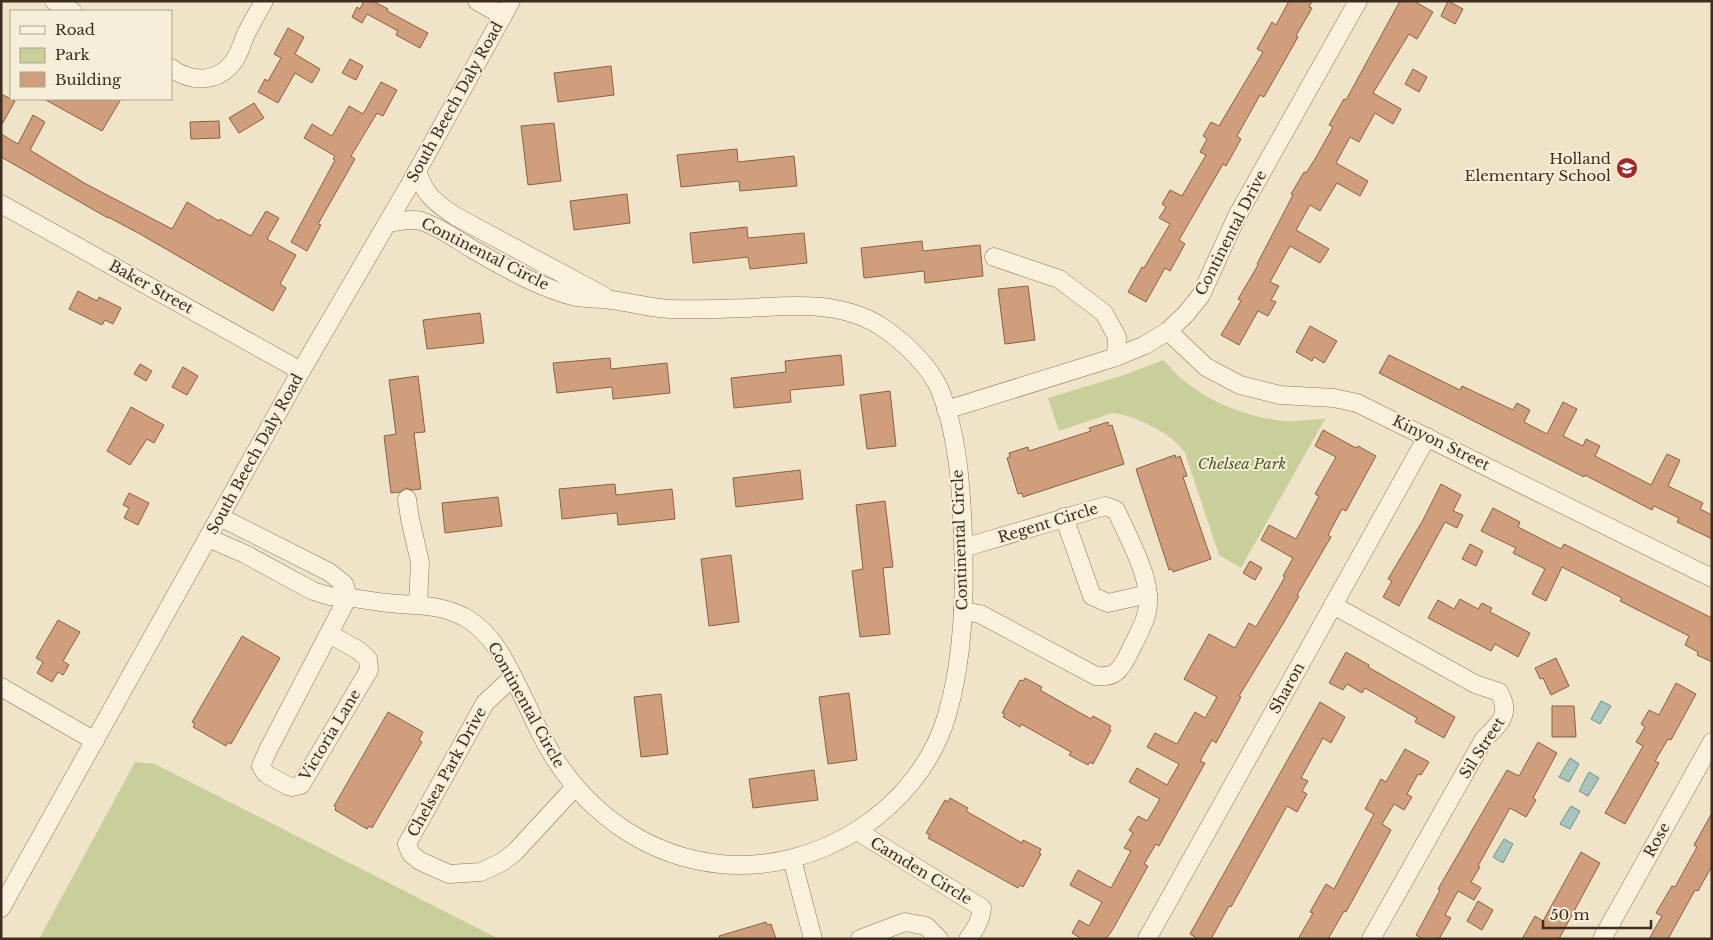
<svg xmlns="http://www.w3.org/2000/svg" width="1713" height="940" font-family="'Libre Baskerville',serif">
  <style>
    .green { fill: #c9cf9b }
    .water { fill: #a9c4bc; stroke: #6f938a }
    .building { fill: #cf9f7d; stroke: #8d5f41 }
    .lines { fill: none; stroke-linecap: round; stroke-linejoin: round }
    .minor-casing { stroke: #8d765c; stroke-width: 19 }
    .minor { stroke: #faf1dc; stroke-width: 18 }
    .labels { text-anchor: middle; stroke-width: 4; stroke-linejoin: round; paint-order: stroke }
    .street-label { font-size: 15px; fill: #3d2e20; stroke: #f7eed8 }
    .poi-label { font-size: 15px; fill: #3d2e20; stroke: #f7eed8; text-anchor: end }
    .park-label { font-size: 15px; font-style: italic; fill: #4d5a26; stroke: #f7eed8 }
  </style>
  <rect width="100%" height="100%" fill="#f0e4c8"/>
  <g class="green">
    <path d="M1163,360C1170,366 1175,374 1182,379C1210,403 1249,418 1286,421C1298,422 1312,419 1325,419L1241,568L1219,555L1185,453C1174,434 1134,415 1112,413L1059,431L1048,398L1124,375Z"/>
    <polygon points="135,762 155,764 499,939 39,939"/>
  </g>
  <g class="water">
    <polygon points="1601,701 1611,706 1600,724 1591,719"/>
    <polygon points="1570,758 1579,764 1569,782 1559,777"/>
    <polygon points="1589,772 1599,778 1588,796 1579,791"/>
    <polygon points="1571,806 1580,811 1570,829 1560,824"/>
    <polygon points="1504,839 1513,844 1503,863 1493,857"/>
  </g>
  <g class="building">
    <polygon points="364,1 373,1 388,9 387,11 428,33 420,48 396,35 398,31 367,14 362,23 352,17 357,7 360,9"/>
    <polygon points="1289,1 1312,1 1309,7 1312,8 1296,36 1298,37 1264,97 1260,95 1237,136 1241,139 1226,166 1223,164 1179,240 1185,244 1170,271 1165,268 1146,302 1128,292 1142,267 1144,268 1170,224 1159,218 1166,207 1162,204 1170,190 1182,196 1206,155 1200,152 1207,139 1203,136 1211,122 1219,126 1263,52 1257,49 1272,22 1276,25"/>
    <polygon points="1400,1 1414,1 1433,12 1417,39 1409,34 1373,93 1401,109 1393,124 1375,113 1359,142 1350,137 1336,163 1368,181 1360,196 1337,183 1320,211 1310,205 1296,230 1329,249 1320,263 1290,246 1270,282 1279,286 1271,300 1276,302 1268,316 1258,311 1239,345 1221,335 1241,301 1238,299 1258,265 1257,264 1293,195 1291,194 1304,172 1306,173 1315,159 1333,127 1329,125 1344,99 1346,100"/>
    <polygon points="1448,1 1463,9 1455,24 1441,16"/>
    <polygon points="288,28 304,37 295,54 320,69 312,83 295,73 278,103 258,92 265,79 268,81 281,58 274,54"/>
    <polygon points="350,59 363,66 356,80 342,73"/>
    <polygon points="611,66 614,95 558,102 554,73"/>
    <polygon points="1413,69 1427,77 1419,92 1405,84"/>
    <polygon points="381,82 397,90 383,116 377,113 351,156 355,159 318,224 321,225 307,251 291,242 335,160 333,159 335,156 304,138 312,124 332,136 349,106 363,114"/>
    <polygon points="1,94 15,101 1,126"/>
    <polygon points="44,99 121,99 102,131"/>
    <polygon points="254,103 264,118 239,133 229,118"/>
    <polygon points="33,115 45,122 30,150 86,184 172,229 187,202 219,221 220,219 251,236 266,211 279,218 267,239 296,255 280,284 286,288 273,311 140,234 108,217 108,218 1,157 1,134 18,144"/>
    <polygon points="219,121 220,138 191,139 190,122"/>
    <polygon points="554,123 561,181 528,185 521,126"/>
    <polygon points="737,149 738,162 794,156 797,186 740,191 739,181 681,187 677,155"/>
    <polygon points="627,194 630,223 574,230 570,201"/>
    <polygon points="747,227 748,238 804,233 807,263 750,269 748,257 693,263 690,233"/>
    <polygon points="922,241 923,251 980,245 983,276 925,283 924,271 864,278 861,248"/>
    <polygon points="1028,286 1035,340 1005,344 998,289"/>
    <polygon points="78,291 97,301 99,297 121,308 113,324 105,320 102,325 69,309"/>
    <polygon points="480,313 484,343 427,349 423,320"/>
    <polygon points="1310,326 1337,341 1324,363 1314,357 1312,361 1296,352"/>
    <polygon points="841,355 844,385 790,390 791,402 734,408 731,378 786,372 785,361"/>
    <polygon points="1389,355 1460,390 1462,386 1513,410 1517,403 1530,410 1524,422 1547,434 1563,402 1577,409 1563,436 1583,446 1586,439 1600,446 1595,456 1651,485 1667,454 1680,460 1668,486 1703,503 1700,509 1712,515 1712,539 1677,522 1679,518 1654,506 1652,510 1585,475 1584,477 1379,373"/>
    <polygon points="610,358 611,369 667,363 670,393 613,399 612,387 557,393 553,363"/>
    <polygon points="140,364 152,371 146,381 134,374"/>
    <polygon points="183,367 198,376 187,395 172,387"/>
    <polygon points="418,376 425,432 414,433 421,489 412,490 406,488 400,492 391,493 384,436 396,434 389,380"/>
    <polygon points="890,391 896,446 867,449 860,395"/>
    <polygon points="131,407 164,425 154,443 147,439 130,465 107,451"/>
    <polygon points="1108,422 1109,426 1112,425 1124,464 1023,497 1022,493 1018,494 1007,458 1010,457 1009,453 1028,447 1029,451 1091,431 1089,428"/>
    <polygon points="1323,430 1356,448 1358,446 1376,456 1346,511 1342,509 1328,535 1331,537 1297,595 1299,596 1284,622 1239,696 1241,697 1216,743 1212,740 1200,761 1205,763 1159,846 1156,844 1144,864 1148,866 1113,929 1106,939 1082,939 1072,933 1079,920 1089,926 1102,902 1070,885 1078,870 1111,888 1131,851 1124,848 1133,833 1129,830 1138,816 1147,821 1160,799 1129,782 1137,768 1167,785 1179,764 1147,747 1155,733 1177,744 1195,712 1205,718 1217,697 1184,679 1209,634 1235,648 1249,623 1256,627 1285,577 1283,576 1293,558 1261,540 1269,525 1296,539 1319,496 1315,494 1336,457 1315,446"/>
    <polygon points="1175,455 1176,458 1180,456 1187,476 1183,477 1211,559 1173,572 1172,569 1169,570 1136,469"/>
    <polygon points="800,470 803,499 736,507 733,478"/>
    <polygon points="615,484 616,495 672,489 675,519 618,525 617,513 562,519 559,489"/>
    <polygon points="1441,484 1461,495 1453,511 1463,515 1457,528 1445,522 1399,606 1383,597 1392,581 1388,579 1423,520"/>
    <polygon points="129,493 149,503 138,525 124,518 129,508 123,505"/>
    <polygon points="498,497 502,526 445,533 442,503"/>
    <polygon points="885,501 893,567 883,568 890,634 860,637 852,571 863,569 856,505"/>
    <polygon points="1493,508 1520,522 1518,527 1561,549 1564,544 1712,618 1712,662 1697,655 1698,652 1685,645 1689,636 1620,601 1622,598 1562,567 1546,601 1532,594 1545,569 1513,553 1516,548 1481,531"/>
    <polygon points="1470,544 1483,551 1476,566 1462,559"/>
    <polygon points="731,555 739,622 709,626 701,559"/>
    <polygon points="1250,561 1262,568 1255,580 1243,573"/>
    <polygon points="1460,599 1478,609 1482,603 1492,608 1490,612 1530,633 1518,657 1495,644 1491,651 1428,618 1438,600 1454,609"/>
    <polygon points="58,620 80,632 63,661 69,665 63,675 58,672 52,682 37,673 43,662 36,658"/>
    <polygon points="242,636 280,658 231,744 228,742 226,746 193,727 195,724 192,722"/>
    <polygon points="1346,652 1369,665 1368,667 1455,717 1444,738 1415,722 1417,718 1365,688 1362,693 1347,684 1343,690 1329,683"/>
    <polygon points="1556,658 1569,686 1551,695 1543,678 1540,679 1535,668"/>
    <polygon points="1025,678 1042,687 1040,690 1091,719 1093,716 1111,726 1109,729 1111,730 1093,764 1090,762 1088,765 1069,755 1071,752 1021,724 1020,727 1003,717 1005,714 1002,713 1020,680 1023,681"/>
    <polygon points="1676,683 1696,694 1671,740 1668,739 1655,761 1659,763 1625,824 1605,813 1643,746 1636,742 1645,727 1641,724 1649,710 1659,715"/>
    <polygon points="849,693 857,760 828,764 819,697"/>
    <polygon points="661,694 668,754 641,757 634,697"/>
    <polygon points="1320,702 1345,717 1331,743 1323,738 1301,778 1308,781 1302,791 1307,794 1297,812 1287,806 1231,907 1229,906 1211,939 1198,939 1190,934"/>
    <polygon points="1552,706 1574,706 1576,737 1552,737"/>
    <polygon points="388,712 423,732 419,740 422,742 372,828 369,826 367,829 335,810 336,807 334,806"/>
    <polygon points="1538,742 1557,753 1533,798 1536,800 1526,817 1510,808 1478,866 1480,867 1471,882 1481,888 1474,900 1458,891 1445,915 1451,918 1439,939 1423,939 1416,935 1440,890 1438,889 1507,770 1519,776"/>
    <polygon points="1405,749 1429,762 1421,775 1418,774 1407,794 1412,797 1404,810 1394,804 1382,824 1391,830 1357,892 1346,912 1344,911 1328,939 1298,939 1313,913 1310,912 1326,884 1334,889 1374,814 1365,809 1381,779 1386,782"/>
    <polygon points="814,770 818,800 753,808 749,779"/>
    <polygon points="950,798 968,808 966,811 1022,843 1023,840 1041,849 1039,853 1041,854 1023,887 1020,885 1018,888 928,838 930,835 926,833 945,800 948,802"/>
    <polygon points="1712,813 1712,866 1698,891 1695,890 1668,939 1649,939 1662,916 1656,913 1672,886 1675,887 1697,847 1694,845"/>
    <polygon points="1581,852 1600,863 1559,939 1522,939 1535,916 1543,921"/>
    <polygon points="1478,901 1493,910 1482,930 1467,921"/>
    <polygon points="766,922 767,925 771,924 776,939 720,939 719,936"/>
  </g>
  <g class="lines">
    <g class="minor-casing">
      <g id="minor">
        <polyline points="54,1 72,11"/>
        <polyline points="477,1 503,16"/>
        <path d="M171,68C192,83 218,83 234,61C240,53 242,42 247,32C252,22 258,12 264,1"/>
        <path d="M417,171C426,197 434,201 455,216L604,296"/>
        <polyline points="1,204 301,371"/>
        <polyline points="994,257 1059,279 1104,313 1117,337 1116,357"/>
        <polyline points="1168,331 1206,367 1240,385 1280,395 1334,398 1357,403 1712,578"/>
        <polyline points="946,410 1116,357 1145,345 1168,331 1186,314 1201,295 1237,216 1358,1"/>
        <polyline points="407,499 410,519 420,562 418,604"/>
        <polyline points="1064,517 1092,596 1108,603 1148,594"/>
        <polyline points="208,538 245,554 313,591 329,596 348,597 344,584 329,572 220,517"/>
        <path d="M1333,605L1475,684L1499,692C1512,715 1499,724 1484,739L1371,939"/>
        <path d="M963,611L980,614L1096,676C1114,678 1120,671 1128,655C1134,642 1142,629 1146,616C1156,584 1129,540 1116,510L1105,506L963,548"/>
        <path d="M329,634L358,650L368,659L369,670L301,785L292,787L288,786L266,774L261,766L268,750L348,597C365,600 382,603 399,604C424,606 442,605 466,618C496,635 510,671 525,701C535,722 544,743 557,762C594,818 652,857 720,864C817,874 919,810 947,715C964,657 965,594 963,535C961,486 958,435 940,390C929,365 904,342 882,327C842,301 793,305 748,308C722,309 695,310 670,309C649,308 630,302 610,300C599,298 587,299 576,297C540,288 505,268 474,250C457,240 440,227 421,221C410,218 398,222 387,223"/>
        <polyline points="513,677 485,703 407,844 411,854 420,861 449,874 481,872 502,862 515,852 575,787"/>
        <polyline points="1,687 95,741"/>
        <path d="M857,831L982,908C981,920 975,930 968,939"/>
        <polyline points="792,859 813,939"/>
        <polyline points="1,908 301,371 410,184 511,1"/>
        <polyline points="860,939 905,922 926,926 939,939"/>
        <polyline points="1147,939 1427,437"/>
        <polyline points="1602,939 1712,742"/>
      </g>
    </g>
    <use href="#minor" class="minor"/>
  </g>
  <defs>
    <g id="school-disc" transform="scale(1.125)"><circle r="9.5" fill="#9e2a2b" stroke="#f7eed8"/><path d="M0-5L7-2L0 1L-7-2ZM-4 1L0 2.5L4 1V4Q0 6-4 4Z" fill="#fff"/></g>
  </defs>
  <g fill-rule="evenodd">
    <use href="#school-disc" x="1627" y="168"/>
  </g>
  <g class="labels">
    <g class="street-label">
      <text transform="translate(455 102) rotate(-61)" y="5">South Beech Daly Road</text>
      <text transform="translate(1231 233) rotate(-63)" y="5">Continental Drive</text>
      <text transform="translate(485 254) rotate(27)" y="5">Continental Circle</text>
      <text transform="translate(151 287) rotate(29)" y="5">Baker Street</text>
      <text transform="translate(1441 443) rotate(26)" y="5">Kinyon Street</text>
      <text transform="translate(255 454) rotate(-61)" y="5">South Beech Daly Road</text>
      <text transform="translate(1048 523) rotate(-17)" y="5">Regent Circle</text>
      <text transform="translate(960 540) rotate(-92)" y="5">Continental Circle</text>
      <text transform="translate(1287 688) rotate(-61)" y="5">Sharon</text>
      <text transform="translate(526 705) rotate(61)" y="5">Continental Circle</text>
      <text transform="translate(330 735) rotate(-59)" y="5">Victoria Lane</text>
      <text transform="translate(1482 748) rotate(-57)" y="5">Sil Street</text>
      <text transform="translate(447 772) rotate(-61)" y="5">Chelsea Park Drive</text>
      <text transform="translate(1657 840) rotate(-61)" y="5">Rose</text>
      <text transform="translate(921 871) rotate(31)" y="5">Camden Circle</text>
    </g>
    <g class="poi-label">
      <text x="1611" y="164">Holland<tspan x="1611" dy="17">Elementary School</tspan></text>
    </g>
    <g class="park-label">
      <text x="1242" y="469">Chelsea Park</text>
    </g>
  </g>
  <rect width="1713" height="940" fill="none" stroke="#3d2e20" stroke-width="5"/>
  <rect x="10" y="10" width="162" height="90" fill="#f7eed8" stroke="#ada18e"/>
  <rect x="20" y="26" width="25" height="8" fill="#faf1dc" stroke="#ada18e"/>
  <text x="55" y="35" font-size="15" fill="#3d2e20">Road</text>
  <rect x="20" y="48" width="25" height="15" fill="#c9cf9b" stroke="#ada18e"/>
  <text x="55" y="60" font-size="15" fill="#3d2e20">Park</text>
  <rect x="20" y="72" width="25" height="15" fill="#cf9f7d" stroke="#ada18e"/>
  <text x="55" y="85" font-size="15" fill="#3d2e20">Building</text>
  <path d="M1543 920v8h108v-8" fill="none" stroke="#3d2e20" stroke-width="2.5"/>
  <text x="1550" y="920" font-size="15" fill="#3d2e20" stroke="#f7eed8" stroke-width="4" paint-order="stroke">50 m</text>
</svg>
